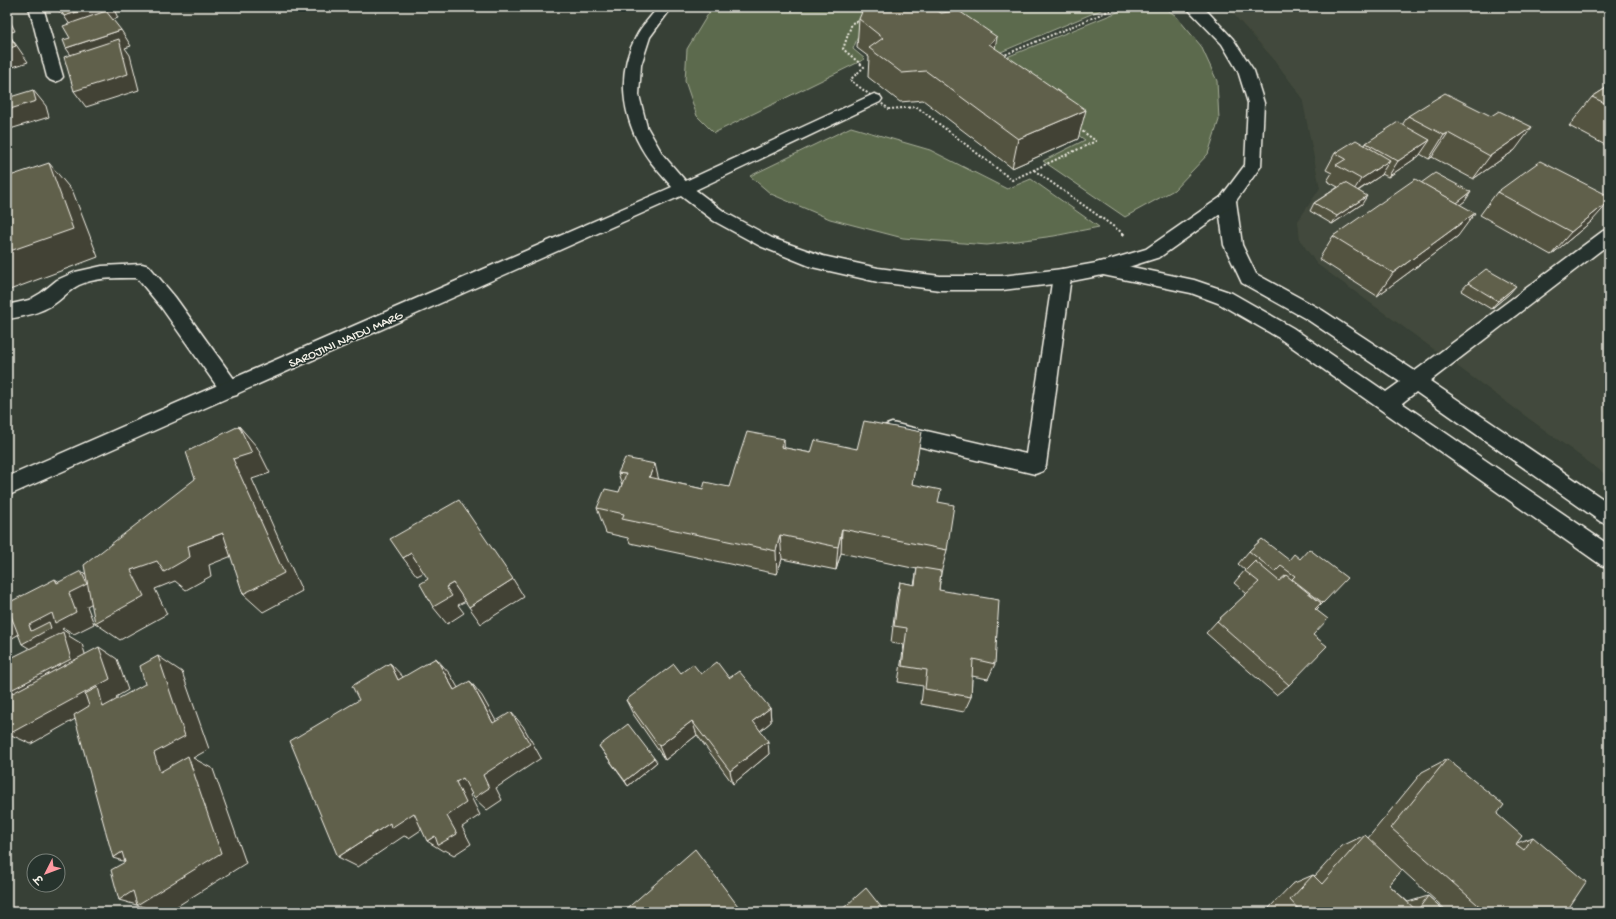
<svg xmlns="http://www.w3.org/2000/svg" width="1616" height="919" font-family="'Gochi Hand','Playpen Sans Deva',sans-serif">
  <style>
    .built { fill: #434a3c }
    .green { fill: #5c6b4d; stroke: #a8ae9a }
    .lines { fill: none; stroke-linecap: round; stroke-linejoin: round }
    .minor-casing { stroke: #f4f1e8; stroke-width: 3 }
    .major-casing { stroke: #f4f1e8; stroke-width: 3 }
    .path-far1 { stroke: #f4f1e8; stroke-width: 2; stroke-dasharray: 2 2; stroke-linecap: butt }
    .path { stroke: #f4f1e8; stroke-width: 2.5; stroke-dasharray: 3 3; stroke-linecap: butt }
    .minor { fill: #26332d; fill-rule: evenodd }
    .major { fill: #26332d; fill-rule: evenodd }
    .wall { fill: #535340; stroke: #f4f1e8 }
    .shaded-wall { fill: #434334; stroke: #f4f1e8 }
    .building { fill: #60604b; stroke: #f4f1e8 }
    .labels { text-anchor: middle; stroke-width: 3; stroke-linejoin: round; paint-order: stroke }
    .street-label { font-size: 13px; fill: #f4f1e8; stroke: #26332d }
  </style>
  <rect width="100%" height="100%" fill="#374036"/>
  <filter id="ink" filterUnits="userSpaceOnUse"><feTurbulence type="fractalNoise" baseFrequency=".025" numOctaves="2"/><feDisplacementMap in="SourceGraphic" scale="8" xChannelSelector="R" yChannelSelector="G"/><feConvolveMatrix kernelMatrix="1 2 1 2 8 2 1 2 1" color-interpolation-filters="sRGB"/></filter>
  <g filter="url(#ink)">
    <polygon class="built" points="1227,7 1587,7 1609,16 1609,477 1317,264 1300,240 1298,221 1320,188 1302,97 1272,57"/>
    <g class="green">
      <polygon points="715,7 1108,7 989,57 861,29 853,49 865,59 714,133 697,116 685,81 687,49 710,11"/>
      <polygon points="1130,7 1163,7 1175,15 1201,46 1217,81 1219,120 1208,154 1174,190 1125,217 1043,161 1085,140 993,74 997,61"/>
      <polygon points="851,127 930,150 1007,189 1031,179 1099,227 1054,236 987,245 903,238 830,219 771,194 750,176"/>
    </g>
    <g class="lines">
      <g class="minor-casing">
        <g id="minor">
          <polygon points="29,7 43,7 63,77 60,80 55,82 50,80 47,77"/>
          <polygon points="874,94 880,96 882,99 880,102 689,193 683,195 677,193 674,189 677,185"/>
          <polygon points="1227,195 1233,197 1236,201 1242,245 1256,274 1322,310 1415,371 1603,231 1609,229 1609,244 1430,381 1609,503 1609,525 1601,522 1416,392 1402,403 1609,545 1609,568 1601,565 1279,338 1218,303 1191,293 1103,275 1096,273 1094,268 1096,263 1103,261 1194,280 1232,293 1293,328 1386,392 1400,382 1308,320 1242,283 1224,245 1218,201 1221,197"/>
          <path d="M142,264L149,266L175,297L237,383L240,389L237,395L230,397L223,395L161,307L137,278C118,278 96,277 79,285C69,290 63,298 54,304C40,313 23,317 7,319V305L29,300L41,293L57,280L75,272L102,266Z"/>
          <polygon points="1062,269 1069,271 1071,276 1046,465 1043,471 1035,474 884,438 881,432 884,426 892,423 1026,454 1053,276 1055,271"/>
        </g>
      </g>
      <g class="major-casing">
        <path id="major" d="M658,7H672L650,37L641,65L639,95L647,127L663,155L689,185L726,213L772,238L823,256L878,268L940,276H1002L1062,269L1102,262L1146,249L1221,197L1245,165L1248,103L1238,71L1222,44L1186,7H1202L1208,12L1233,39L1254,71L1264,103L1261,166L1233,205L1160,257L1103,275L1062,283L1002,290H940L878,282L812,267L760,246L714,221L681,196L7,496V477L672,187C665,179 657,170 650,161C624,126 614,77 636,37C641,26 651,17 658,7Z"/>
      </g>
      <g class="path-far1">
        <polygon points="878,15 924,21 942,33 963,34 1006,64 1001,73 1096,141 1012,180 917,107 889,109 850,80 864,67 843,49 852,23"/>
        <polyline points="1002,56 1118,7"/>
        <polyline points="1034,170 1124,234"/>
      </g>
      <polyline class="path" points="1122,233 1126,236"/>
      <use href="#minor" class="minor"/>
      <use href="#major" class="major"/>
    </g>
    <g class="wall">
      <polygon points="859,19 995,48 1078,139 1012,168 923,100 900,102 868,77 869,57 857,48"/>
      <polygon points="1609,86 1609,147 1569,126 1592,97"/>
      <polygon points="1408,116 1515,150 1473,179 1432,157 1429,159 1420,154 1419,156 1388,177 1382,174 1380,176 1358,191 1362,204 1332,224 1310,211 1314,203 1338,187 1327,181 1332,173 1326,170 1335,153 1365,145 1366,143 1402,125"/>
      <polygon points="1421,183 1465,201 1460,204 1458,236 1377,296 1319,259 1333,236"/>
      <polygon points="1497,192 1592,221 1551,255 1480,215"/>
      <polygon points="1468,283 1509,294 1491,309 1461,291"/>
      <polygon points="784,448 811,453 857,449 917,458 912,484 938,502 947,550 941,573 939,590 995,664 988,679 972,676 971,697 964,712 921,704 923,686 898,682 904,645 891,643 896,600 900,582 914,585 917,569 841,553 836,570 782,559 777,574 630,543 628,538 606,533 597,508 619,492 622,485 618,473 658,479 703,489 729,487"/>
      <polygon points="1262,539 1323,603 1316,610 1313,635 1289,685 1276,695 1206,633 1217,621 1247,594 1234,583 1245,570 1238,564 1249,551"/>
      <polygon points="681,673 701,674 729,678 770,708 771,722 760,731 769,754 733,784 697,735 665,760 633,714 626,700"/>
      <polygon points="599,746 657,762 628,786"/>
      <polygon points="1447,759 1497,814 1517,843 1533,837 1566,912 1448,912 1402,870 1389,885 1408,902 1428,896 1446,912 1273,912 1269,908 1292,884 1313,875 1315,876 1342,846 1365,835 1368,838 1422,772"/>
    </g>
    <g class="shaded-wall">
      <polygon points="56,7 88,7 62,15"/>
      <polygon points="93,7 113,7 118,18 75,32 64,16"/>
      <polygon points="7,15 15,31 8,33 28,62 7,69"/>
      <polygon points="121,30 131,46 125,48 130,55 139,90 86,107 74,91 77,64 66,48"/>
      <polygon points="997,37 992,66 989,44"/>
      <polygon points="33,90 46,106 49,117 7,130 7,110"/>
      <polygon points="1086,110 1078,139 1012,168 1018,139"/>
      <polygon points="1532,127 1515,150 1473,179 1490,156"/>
      <polygon points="1448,133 1432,157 1429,159 1444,135"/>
      <polygon points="1430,140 1419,156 1388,177 1398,161"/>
      <polygon points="1390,160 1380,176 1351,195 1361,179"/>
      <polygon points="49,163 73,192 98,257 7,291 7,252"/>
      <polygon points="1471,192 1465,201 1449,213 1455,204"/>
      <polygon points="1367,196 1362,204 1332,224 1337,216"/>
      <polygon points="1609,201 1609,202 1592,221 1551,255 1571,232"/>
      <polygon points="1475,213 1458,236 1377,296 1393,273"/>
      <polygon points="1516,286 1509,294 1491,309 1498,301"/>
      <polygon points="239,426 257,447 270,473 252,479 302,591 263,612 243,594 233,459"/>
      <polygon points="784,439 785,465 781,447"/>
      <polygon points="655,464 661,489 649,477"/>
      <polygon points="842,529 841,553 836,570 838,547"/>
      <polygon points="223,533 242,552 209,565 211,576 186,590 175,581 155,589 167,614 120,640 95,623 131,570 188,546"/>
      <polygon points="780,535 782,559 777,574 776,551"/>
      <polygon points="411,553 425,572 417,576 403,558"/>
      <polygon points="81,571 99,583 104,597 87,606 94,624 74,634 64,628 62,629 69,634 69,636 82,644 90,670 27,703 7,693 7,692 42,656 22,644 31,631 30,628 7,641 7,618 11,616 29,625 57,583 55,579 73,591"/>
      <polygon points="513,579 524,597 481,624 469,607"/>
      <polygon points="453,583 466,601 458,605 464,613 447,624 433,607 446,587"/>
      <polygon points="99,647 117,659 128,690 116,697 124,702 103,707 102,704 31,744 9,734"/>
      <polygon points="158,656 182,672 209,749 193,758 213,769 246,863 168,912 161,912 119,900 154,753"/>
      <polygon points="436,658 450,674 468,705 454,690"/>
      <polygon points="390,663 405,679 398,680"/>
      <polygon points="470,681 482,696 505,737 493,723"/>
      <polygon points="770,708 771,722 755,735 753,721"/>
      <polygon points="511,712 523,726 541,758 496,788 502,800 487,810 474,798 483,775"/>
      <polygon points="692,721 697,735 665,760 659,746"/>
      <polygon points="768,741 769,754 733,784 730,771"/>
      <polygon points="654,758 657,762 628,786 625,781"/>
      <polygon points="463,778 477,790 470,795 480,815 462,827 471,844 454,855 445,850 443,851 427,841 435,836 447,816 456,782"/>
      <polygon points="414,813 430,824 409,838 404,836 358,867 338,857 390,823"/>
      <polygon points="122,852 142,867 113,858"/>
    </g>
    <g class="building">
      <polygon points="59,7 93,7 64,16"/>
      <polygon points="864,7 932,7 941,13 959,11 997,37 989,44 1086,110 1018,139 926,71 902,73 869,48 883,38 859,19"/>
      <polygon points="106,11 121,30 66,48 63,40 70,38 63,26"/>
      <polygon points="7,33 16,46 7,49"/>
      <polygon points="119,39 128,74 74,91 64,57"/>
      <polygon points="1609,86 1609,105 1592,97"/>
      <polygon points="33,90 36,101 7,110 7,98"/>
      <polygon points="1445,93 1491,116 1499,111 1532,127 1490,156 1448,133 1444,135 1408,116"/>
      <polygon points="1398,122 1430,140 1398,161 1366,143"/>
      <polygon points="1356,140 1390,160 1361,179 1336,165 1346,159 1335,153"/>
      <polygon points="1540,161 1609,196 1609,201 1571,232 1497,192"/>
      <polygon points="49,163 73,229 7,252 7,177"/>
      <polygon points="1435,173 1471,192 1457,203 1421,183"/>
      <polygon points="1415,179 1475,213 1393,273 1333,236"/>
      <polygon points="1345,183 1367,196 1337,216 1314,203"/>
      <polygon points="1486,269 1516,286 1498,301 1468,283"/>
      <polygon points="864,421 922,432 912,484 941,490 938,502 954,505 947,550 842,529 838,547 780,535 776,551 622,519 624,514 597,508 605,489 619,492 626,474 618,473 625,458 655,464 649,477 703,489 705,482 729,487 747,432 784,439 781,447 811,453 815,440 857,449"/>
      <polygon points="239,426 252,453 233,459 284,573 243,594 223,533 188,546 190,557 164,572 157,561 131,570 144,596 95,623 84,565 195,479 186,452"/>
      <polygon points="459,500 513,579 469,607 453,583 446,587 452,596 433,607 420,584 428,579 411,553 403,558 390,539"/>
      <polygon points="1262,539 1289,560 1294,554 1300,559 1309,549 1347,578 1323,603 1292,579 1295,576 1281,566 1275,572 1249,551"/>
      <polygon points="1255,561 1279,581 1286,575 1321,603 1315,609 1328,619 1313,635 1327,646 1289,685 1217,621 1259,582 1245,571"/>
      <polygon points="917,567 941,571 939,590 999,600 995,664 973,659 971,697 925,689 927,670 902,666 907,628 894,626 900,582 915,585"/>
      <polygon points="81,571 87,584 69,593 76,612 55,623 52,613 29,625 31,631 49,622 51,628 22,644 11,616 7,618 7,600 9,598 10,602 55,579 57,583"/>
      <polygon points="63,632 71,659 7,692 7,660"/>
      <polygon points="99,647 110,679 9,734 7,726 7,696"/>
      <polygon points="158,656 185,736 154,753 160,772 188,756 221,853 137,905 133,891 119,900 111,870 125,862 122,852 113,858 74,715 89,706 85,694 98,687 103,707 145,684 140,666"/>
      <polygon points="436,658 454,690 470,681 493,723 511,712 530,744 483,775 489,788 474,798 463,778 456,782 466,803 447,816 457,834 438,845 435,836 427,841 414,813 391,828 390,823 338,857 290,741 359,700 352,686 390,663 398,680"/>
      <polygon points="717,662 729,678 739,671 770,708 753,721 768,741 730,771 692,721 659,746 626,700 674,664 681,673 693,664 701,674"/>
      <polygon points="628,724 654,758 625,781 599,746"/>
      <polygon points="1447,759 1504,805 1497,814 1522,836 1516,844 1524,850 1533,837 1586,882 1566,912 1486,912 1391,828"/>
      <polygon points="1365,835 1402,870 1389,885 1417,911 1428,896 1446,912 1301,912 1290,900 1313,875 1322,884"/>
      <polygon points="695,849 741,910 739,912 623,912"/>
      <polygon points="866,888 885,912 839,912"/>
    </g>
  </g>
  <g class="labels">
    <g class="street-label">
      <text transform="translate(345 338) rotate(-24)" y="5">SAROJINI NAIDU MARG</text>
    </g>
  </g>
  <rect width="1616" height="919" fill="none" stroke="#26332d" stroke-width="24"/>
  <rect x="12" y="12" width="1592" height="895" fill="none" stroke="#f4f1e8" stroke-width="1.5" filter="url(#ink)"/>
  <g transform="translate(46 873) rotate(228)"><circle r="19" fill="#26332d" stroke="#787f78"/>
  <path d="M0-3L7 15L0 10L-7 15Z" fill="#ff9aa2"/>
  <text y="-6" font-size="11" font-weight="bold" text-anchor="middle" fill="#f4f1e8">उ</text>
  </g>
</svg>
